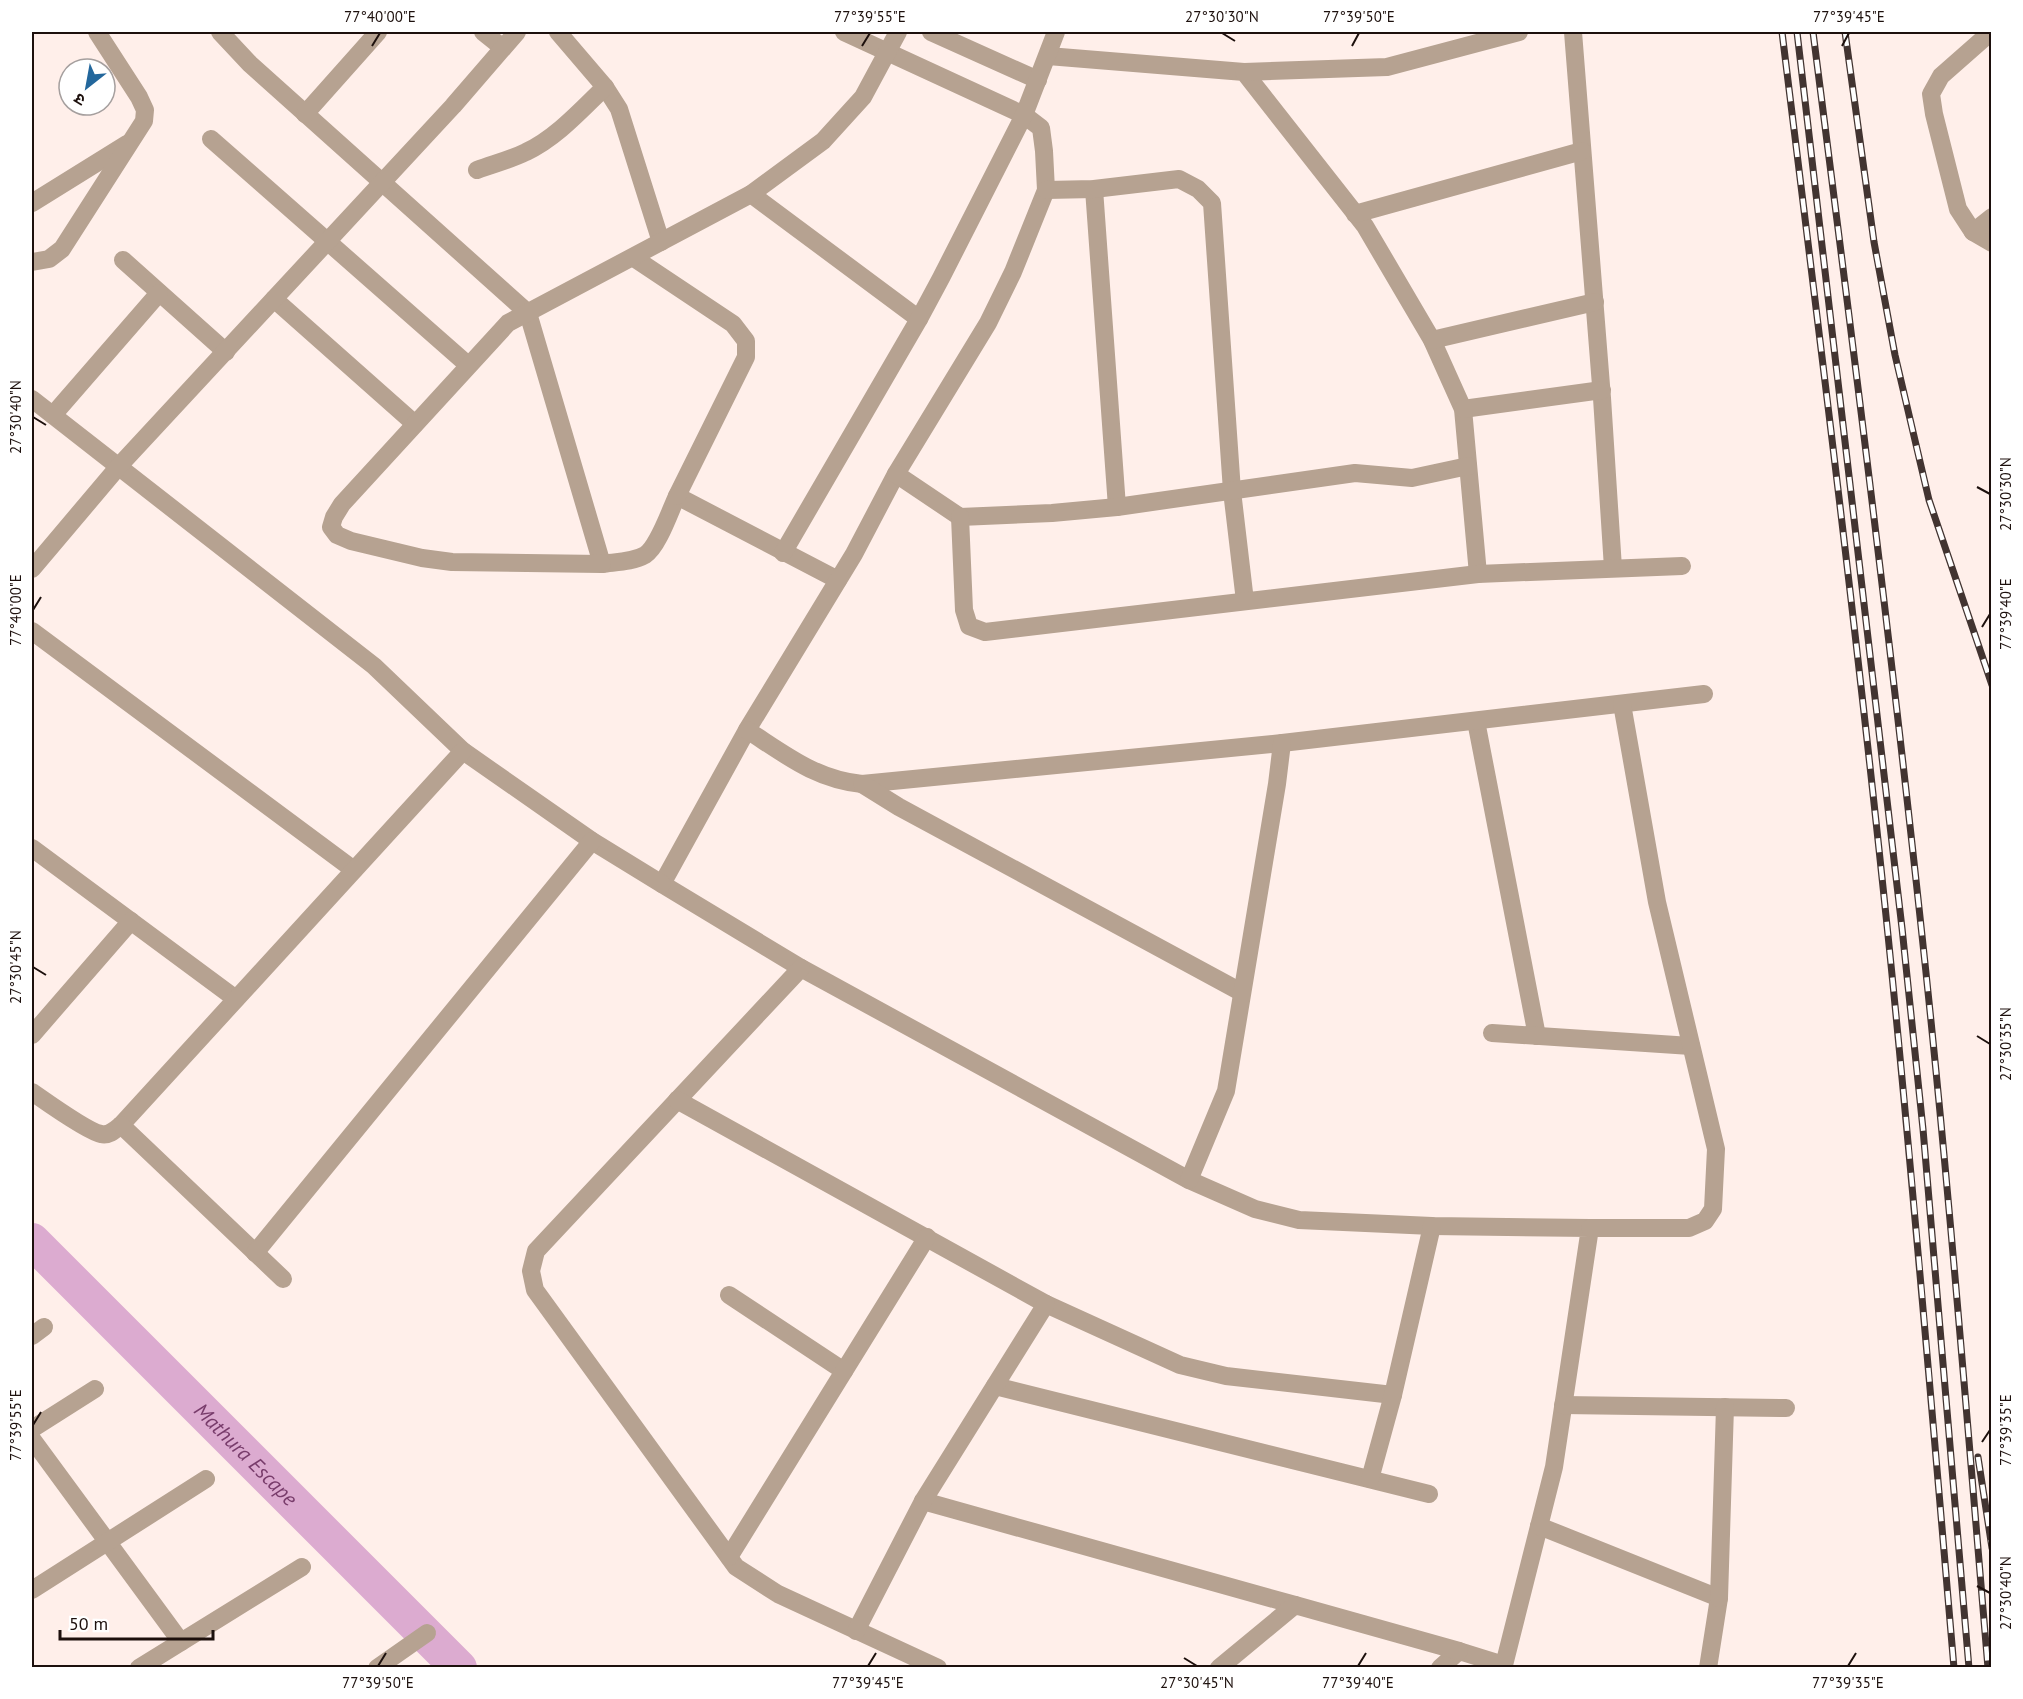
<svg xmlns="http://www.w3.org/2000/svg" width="2023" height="1699" font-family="'PT Sans','Noto Sans Devanagari',sans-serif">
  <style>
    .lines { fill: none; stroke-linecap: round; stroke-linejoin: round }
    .river { stroke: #dcabd0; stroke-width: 36 }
    .minor { stroke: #b6a291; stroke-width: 18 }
    .rail-casing { stroke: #423431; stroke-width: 7 }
    .rail { stroke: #fff; stroke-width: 4.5; stroke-dasharray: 14; stroke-linecap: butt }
    .ticks { fill: none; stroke: #1d100d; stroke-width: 2 }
    .labels { text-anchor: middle; stroke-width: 6; stroke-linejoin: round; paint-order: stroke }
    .water-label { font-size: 21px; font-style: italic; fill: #783c6b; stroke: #fff }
    .neatline { fill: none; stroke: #1d100d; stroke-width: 2 }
    .ticks-label { font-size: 15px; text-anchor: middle; fill: #1d100d }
  </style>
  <rect width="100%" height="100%" fill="#ffefea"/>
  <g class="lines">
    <path class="river" id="s1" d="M32,1241L459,1668"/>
    <g class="minor">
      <path d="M220,32L250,64L528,313L602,564C616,562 633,562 645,555C658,547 670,511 677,496L838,580"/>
      <polyline points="483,32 503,48"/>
      <polyline points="558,32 605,87 619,109 661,242"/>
      <polyline points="844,32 1024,115 1041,128 1044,151 1046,190 1013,272 988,323 896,474 854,554 747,730 662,884 801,968 1189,1180 1255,1209 1299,1220 1432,1226 1590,1228 1554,1467 1504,1665 1459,1651 1440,1668"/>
      <polyline points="931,32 1038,80"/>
      <polyline points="1573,32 1602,398 1613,568"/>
      <polyline points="1991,32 1941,76 1931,94 1934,114 1958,209 1973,232 1992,243"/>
      <polyline points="1048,56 1244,72 1365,226 1432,340 1463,409 1478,574"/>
      <polyline points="1244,72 1387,67 1519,32"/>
      <polyline points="305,114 378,32"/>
      <polyline points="211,139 468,365"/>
      <path d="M477,170C493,164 510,160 526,152C556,138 581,110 605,87"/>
      <polyline points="1094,189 1117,507"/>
      <polyline points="1046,190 1094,189 1179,179 1198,189 1212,203 1232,491 1245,601"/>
      <polyline points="751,194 919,319"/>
      <polyline points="32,203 127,144"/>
      <polyline points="1355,214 1582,151"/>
      <polyline points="1973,232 1992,217"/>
      <polyline points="634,258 733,324 746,341 746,357 677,496"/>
      <polyline points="123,260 226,352"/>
      <polyline points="32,262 49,259 62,249 144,121 145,110 139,97 97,32"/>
      <polyline points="274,299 415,424"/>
      <polyline points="1432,340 1595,302"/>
      <polyline points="32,399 374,666 463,751 592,841 662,884"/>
      <polyline points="1463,409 1602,390"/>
      <polyline points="53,415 159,293"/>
      <polyline points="896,474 960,517 1052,513 1117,507 1355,473 1412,478 1468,466"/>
      <polyline points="960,517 964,610 969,626 985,632 1478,574 1682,566"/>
      <polyline points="783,553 919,319 941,278 1024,115 1056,32"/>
      <polyline points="602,564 452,562 422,558 351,541 337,535 331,527 334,517 342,504 508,323 751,194 823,141 863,97 898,32"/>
      <polyline points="32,569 119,466 453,106 517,32"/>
      <polyline points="32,631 354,870"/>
      <polyline points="1476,721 1537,1036"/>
      <path d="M747,730C786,755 815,779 862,784L1282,743L1704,694"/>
      <polyline points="862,784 899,807 1241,992"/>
      <polyline points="32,848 236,999"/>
      <polyline points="801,968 536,1251 531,1271 535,1290 736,1567 778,1594 938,1668"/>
      <polyline points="1492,1033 1691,1046"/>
      <polyline points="32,1035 131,921"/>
      <path d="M32,1092C45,1101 88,1132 101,1134C109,1136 115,1130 121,1125L463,751"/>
      <polyline points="677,1100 1046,1304 1180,1365 1226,1376 1393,1395"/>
      <polyline points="121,1125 283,1279"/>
      <polyline points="1189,1180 1226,1091 1277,784 1282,743"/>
      <polyline points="1590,1228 1689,1228 1705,1221 1713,1209 1716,1149 1657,902 1622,704"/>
      <polyline points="255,1253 592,841"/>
      <polyline points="729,1295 844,1371"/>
      <polyline points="32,1336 44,1327"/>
      <polyline points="995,1386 1429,1494"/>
      <polyline points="1563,1405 1786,1408"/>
      <polyline points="32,1429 95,1389"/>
      <polyline points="32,1439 181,1642"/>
      <polyline points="1370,1479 1393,1395 1432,1226"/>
      <polyline points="923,1501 1295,1605"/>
      <polyline points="1539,1526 1719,1598 1708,1668"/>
      <polyline points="729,1557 927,1237"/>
      <polyline points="32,1590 206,1479"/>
      <polyline points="1719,1598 1725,1407"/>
      <polyline points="856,1631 923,1501 1046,1304"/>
      <polyline points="139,1668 302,1567"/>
      <polyline points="377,1668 427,1633"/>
      <polyline points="1219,1668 1295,1605 1459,1651"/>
    </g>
    <g class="rail-casing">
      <g id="rail">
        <path d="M1782,32C1819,332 1857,633 1888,935C1913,1179 1933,1423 1954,1668"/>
        <polyline points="1797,32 1902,928 1923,1129 1969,1668"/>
        <path d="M1813,32C1851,329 1889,628 1921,926C1948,1173 1967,1420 1988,1668"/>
        <polyline points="1845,32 1874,242 1895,355 1929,500 1992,685"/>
        <polyline points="1978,1457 1992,1548"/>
      </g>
    </g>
    <use href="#rail" class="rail"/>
  </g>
  <path class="ticks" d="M1222,33L1235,41M372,46L380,33M862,46L870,33M1352,46L1359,33M1842,46L1849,33M33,417L46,425M1977,487L1990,494M33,610L41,597M1982,627L1990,614M33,967L46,975M1977,1036L1990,1044M33,1425L41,1412M1982,1442L1990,1430M1977,1586L1990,1593M1184,1658L1197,1666M378,1666L386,1653M868,1666L876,1653M1358,1666L1366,1653M1848,1666L1856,1653"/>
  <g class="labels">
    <g class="water-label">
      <text dy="7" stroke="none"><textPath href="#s1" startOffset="302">Mathura Escape</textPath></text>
    </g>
  </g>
  <rect width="2023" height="1699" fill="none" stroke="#ffffff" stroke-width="66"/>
  <g transform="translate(87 87) rotate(211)"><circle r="28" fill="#ffffff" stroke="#a59f9e" stroke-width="1.5"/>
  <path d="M0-4.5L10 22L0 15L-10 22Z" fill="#23679c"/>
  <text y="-9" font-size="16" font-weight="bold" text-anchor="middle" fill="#1d100d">उ</text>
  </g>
  <path d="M60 1630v9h153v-9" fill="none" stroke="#1d100d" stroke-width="3"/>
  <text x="69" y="1630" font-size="18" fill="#1d100d" stroke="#ffffff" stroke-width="4.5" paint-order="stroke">50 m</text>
  <rect x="33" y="33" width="1957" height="1633" class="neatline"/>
  <g class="ticks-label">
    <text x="380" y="22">77°40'00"E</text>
    <text x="870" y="22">77°39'55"E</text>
    <text x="1222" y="22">27°30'30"N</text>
    <text x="1359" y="22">77°39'50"E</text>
    <text x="1849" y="22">77°39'45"E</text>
    <text transform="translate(16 417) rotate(-90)" y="5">27°30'40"N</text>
    <text transform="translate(2006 494) rotate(-90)" y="5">27°30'30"N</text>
    <text transform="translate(16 610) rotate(-90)" y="5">77°40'00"E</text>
    <text transform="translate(2006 614) rotate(-90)" y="5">77°39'40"E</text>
    <text transform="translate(16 967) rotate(-90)" y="5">27°30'45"N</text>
    <text transform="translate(2006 1044) rotate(-90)" y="5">27°30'35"N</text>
    <text transform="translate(16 1425) rotate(-90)" y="5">77°39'55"E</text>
    <text transform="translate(2006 1430) rotate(-90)" y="5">77°39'35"E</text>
    <text transform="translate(2006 1593) rotate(-90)" y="5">27°30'40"N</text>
    <text x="378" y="1688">77°39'50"E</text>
    <text x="868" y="1688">77°39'45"E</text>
    <text x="1197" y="1688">27°30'45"N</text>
    <text x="1358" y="1688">77°39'40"E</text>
    <text x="1848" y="1688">77°39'35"E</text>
  </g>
</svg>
